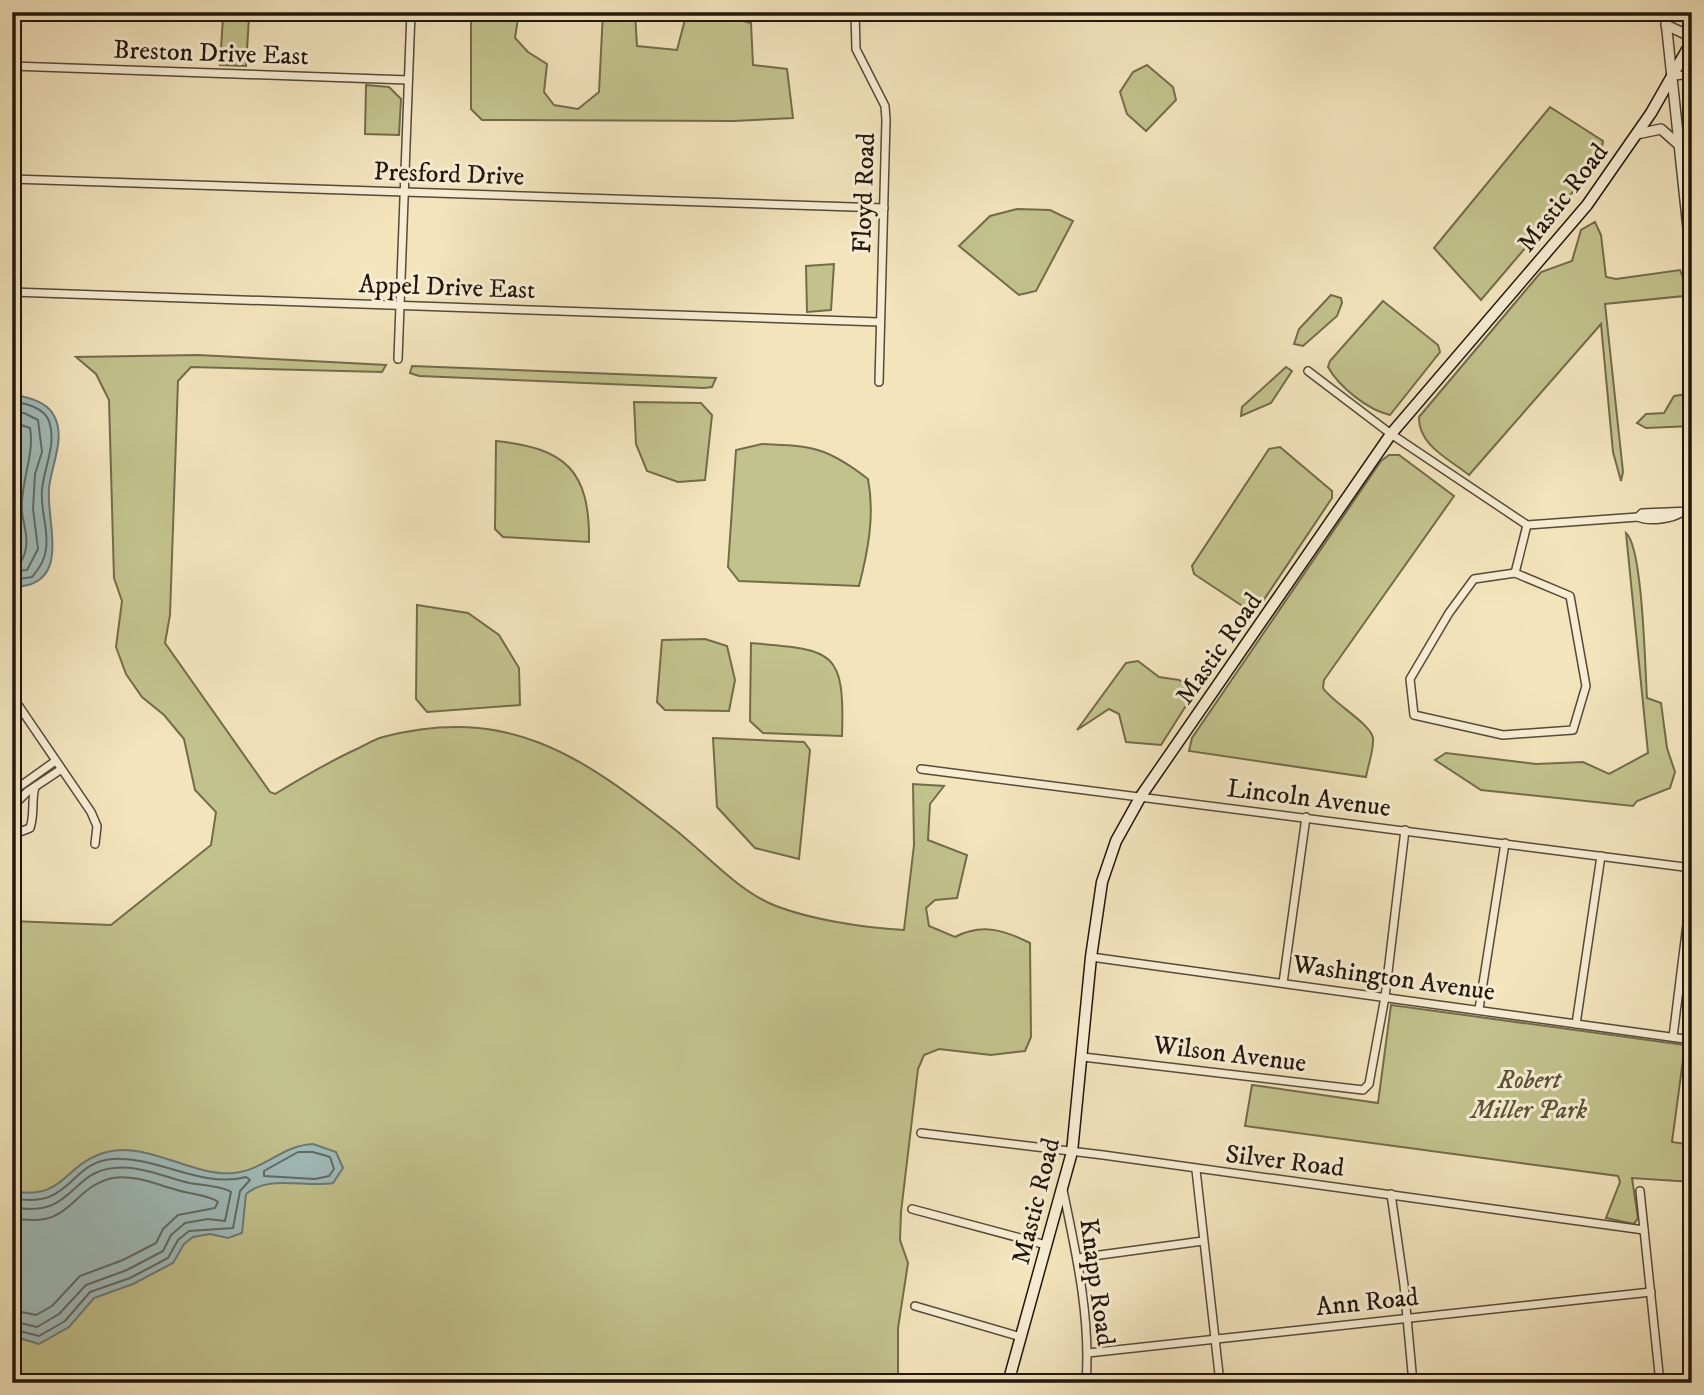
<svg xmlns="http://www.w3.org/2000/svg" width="1704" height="1395" font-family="'IM FELL DW Pica',serif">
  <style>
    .green { fill: #c2c28c; stroke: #726c4c; stroke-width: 2 }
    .water { fill: #a0bcbb; stroke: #6e7a75; stroke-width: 2 }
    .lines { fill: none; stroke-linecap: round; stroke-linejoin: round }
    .shore { stroke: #616a64; stroke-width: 2 }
    .minor-casing { stroke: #564a39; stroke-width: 10 }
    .tertiary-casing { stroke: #564a39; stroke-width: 12 }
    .secondary-casing { stroke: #22170d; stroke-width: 13 }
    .minor { stroke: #f7edd3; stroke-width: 7 }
    .tertiary { stroke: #f7edd3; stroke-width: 9 }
    .secondary { stroke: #f7edd3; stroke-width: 10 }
    .labels { text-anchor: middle; stroke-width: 6; stroke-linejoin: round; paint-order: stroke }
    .street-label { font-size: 26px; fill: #22170d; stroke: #f7edd3 }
    .park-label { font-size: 26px; font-style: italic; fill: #5a5339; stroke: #f7edd3 }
  </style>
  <rect width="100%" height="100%" fill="#f3e4bc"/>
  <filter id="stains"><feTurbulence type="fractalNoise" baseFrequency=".00286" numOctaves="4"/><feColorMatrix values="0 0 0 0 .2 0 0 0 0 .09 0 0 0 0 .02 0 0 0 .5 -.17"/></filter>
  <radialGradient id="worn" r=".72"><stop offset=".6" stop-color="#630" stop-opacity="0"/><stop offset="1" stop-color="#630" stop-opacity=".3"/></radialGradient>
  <g class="green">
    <polygon points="471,12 519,12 515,38 528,52 547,64 544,92 554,105 578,109 599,92 603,12 635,12 637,46 677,50 687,12 710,12 751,23 753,65 787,69 793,118 734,121 482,120 471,109"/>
    <polygon points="223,17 249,17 246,66 220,65"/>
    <polygon points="1147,65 1173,87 1176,100 1146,131 1127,114 1120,92 1133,72"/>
    <polygon points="366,85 389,87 401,99 399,135 365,134"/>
    <polygon points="1550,107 1603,141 1600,160 1481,300 1434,248"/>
    <polygon points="1017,209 1050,210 1073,221 1036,291 1019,295 959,246 990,216"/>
    <path d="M1595,222L1601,235L1606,277L1616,279L1680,270L1684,280V296L1605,304L1623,472L1621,481L1613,452L1601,324L1469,475C1449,459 1418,445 1419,417L1541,272L1572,261L1581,230Z"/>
    <polygon points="834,264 831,310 807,312 806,266"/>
    <polygon points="1331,295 1341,298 1342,303 1337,316 1303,346 1294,344 1299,329"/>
    <path d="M1383,301L1438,345L1440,352L1390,415C1368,410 1339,387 1328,367L1330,361Z"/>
    <path d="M198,355L386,365L382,372L191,367L178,381L170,615L165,643L270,792L275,794C303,777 330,761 359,748C367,744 375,739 383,737C507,705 579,754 673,828C704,852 733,886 769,903C805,919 865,928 904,930L914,845L913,784L944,786L930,804L928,840L967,855L957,898L935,900L926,908L929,926L955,937C982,923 1004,930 1030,943L1031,1037L1025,1051L991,1055L939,1049L924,1055L918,1069L901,1212L900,1240L908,1263L898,1328V1383H12V921L111,925L211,845L216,812L195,790L184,739L164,715L142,697L126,674L116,647L122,601L114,578L109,400L96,374L76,357Z"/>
    <polygon points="412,366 716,378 712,387 704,388 419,376 410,373"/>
    <polygon points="1286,367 1292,371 1271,403 1241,416 1242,407"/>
    <polygon points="1689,394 1692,426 1646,428 1637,423 1646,414 1664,413 1674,396"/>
    <polygon points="634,402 701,403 712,415 705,480 678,482 647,471 636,444"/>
    <path d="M496,441C566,448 590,471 589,542L503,537L495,529Z"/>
    <path d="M762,444C812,446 827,447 868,479C875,515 868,551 859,586L739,581L728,567L736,450Z"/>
    <polygon points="1280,447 1332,491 1332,498 1257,610 1250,611 1194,574 1192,566 1269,449"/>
    <path d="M1389,455H1399L1454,496L1324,680L1323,688C1333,703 1371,724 1373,738C1374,750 1368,765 1366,777L1189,751L1192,738L1381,461Z"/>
    <path d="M1626,533C1643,547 1645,670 1647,698L1661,703L1667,748L1675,772L1670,788L1637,801L1633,806L1481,790L1435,760L1446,753L1536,764L1583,762L1609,774L1648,753Z"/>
    <polygon points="417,605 468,613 499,635 519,668 520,705 427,712 416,699"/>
    <polygon points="705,639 727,646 735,680 729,711 665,710 657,702 662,640"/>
    <path d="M751,643C833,650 845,649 842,736L763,733L750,721Z"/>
    <polygon points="1138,661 1159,677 1179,680 1191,688 1189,701 1161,745 1126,742 1119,714 1109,709 1077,730 1126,663"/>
    <polygon points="713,738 804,742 810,750 799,859 755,848 717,807"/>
    <polygon points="1391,1005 1685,1045 1672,1142 1692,1145 1692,1182 1632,1178 1638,1218 1634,1224 1606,1218 1620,1182 1618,1176 1245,1126 1252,1085 1378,1103"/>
  </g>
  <g class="water">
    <path d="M16,395C30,398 46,402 53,414C67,436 51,466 49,488C46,524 73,587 12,587V398Z"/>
    <path d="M313,1144L336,1152L343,1168L333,1183C305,1188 270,1174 246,1194L242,1233L228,1238L210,1234L193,1237L184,1244L173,1263L133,1284L94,1298L69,1327L39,1344L12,1336V1191C66,1201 62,1164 107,1152C148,1141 192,1177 234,1173C264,1170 283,1145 313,1144Z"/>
  </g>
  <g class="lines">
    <g class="shore">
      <path d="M12,403C25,402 44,408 49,421C57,444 44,467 42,490C40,510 49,529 46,549C45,560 39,569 32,577L12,580"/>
      <polyline points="12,412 24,413 38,420 42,452 35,474 33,509 38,549 27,570 12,571"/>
      <path d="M12,422L30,428C35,455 20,482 22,511C24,529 31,542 22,560L12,561"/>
      <polygon points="298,1152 313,1152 330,1157 334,1169 329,1176 315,1179 264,1176 264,1171"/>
      <path d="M12,1198C73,1210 68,1162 113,1159C158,1156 201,1189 246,1177L250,1180L240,1191L233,1228L189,1231L178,1240L168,1258L130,1278L90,1292L65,1321L39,1336L12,1329"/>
      <path d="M12,1207C74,1219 69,1172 114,1168C139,1165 165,1177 189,1183C200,1185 223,1186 231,1192L225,1221L208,1219L185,1223L171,1235L163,1251L127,1270L86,1285L59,1314L37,1327L12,1321"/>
      <path d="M12,1218C75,1230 68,1188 113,1178C133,1174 158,1185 177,1190C189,1194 209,1195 218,1202L215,1208L178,1215L163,1229L156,1243L123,1260L80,1276L52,1306L36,1315L12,1310"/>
    </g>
    <g class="minor-casing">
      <g id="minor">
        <polyline points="855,12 856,49 885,106 886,120 879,382"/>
        <polyline points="12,66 408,80"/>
        <polyline points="1674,76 1692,74"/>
        <polyline points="12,179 884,208"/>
        <polyline points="12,292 880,322"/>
        <polyline points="398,359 411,12"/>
        <polyline points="1308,371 1391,434 1527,525 1638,517"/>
        <path d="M1682,512C1673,519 1649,522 1638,517L1642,513L1692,511"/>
        <polygon points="1515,573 1570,596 1586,686 1573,730 1503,735 1414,715 1410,679 1449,613 1474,579"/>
        <polyline points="1515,573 1527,525"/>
        <polyline points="12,696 91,812 97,826 95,844"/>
        <polyline points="921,769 1692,868"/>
        <polyline points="12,792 54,762"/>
        <polyline points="12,807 27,792 60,770"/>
        <path d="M12,835L30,828C35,814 31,801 35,787"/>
        <polyline points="1091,957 1692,1040"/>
        <polyline points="1283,983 1306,817"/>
        <polyline points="1479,1009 1505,843"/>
        <polyline points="1576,1024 1601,856"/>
        <polyline points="1673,1037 1692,884"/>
        <polyline points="1083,1057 1363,1090 1369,1084 1385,997 1405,830"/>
        <polyline points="921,1133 1103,1155 1644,1230"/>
        <polyline points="1196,1170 1220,1383"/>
        <path d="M1063,1190C1076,1253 1091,1318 1086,1383"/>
        <polyline points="1640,1191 1660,1383"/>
        <polyline points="1391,1194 1404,1285 1413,1383"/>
        <polyline points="912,1209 1046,1245"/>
        <polyline points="1078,1258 1203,1241"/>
        <polyline points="915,1306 1021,1337"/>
        <polyline points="1088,1353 1651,1292"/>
      </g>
    </g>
    <g class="tertiary-casing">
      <g id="tertiary">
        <polyline points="1665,12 1692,266"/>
        <polyline points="1666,25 1692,37"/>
        <polyline points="1637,134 1661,129 1679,145"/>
      </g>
    </g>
    <g class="secondary-casing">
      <polyline id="secondary" points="1008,1383 1072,1152 1091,957 1102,882 1116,841 1141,796 1391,434 1587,205 1651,113 1692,41"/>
    </g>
    <use href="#minor" class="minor"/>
    <use href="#tertiary" class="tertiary"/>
    <use href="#secondary" class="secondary"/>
  </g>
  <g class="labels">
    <g class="street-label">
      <text transform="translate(211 52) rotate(2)" y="9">Breston Drive East</text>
      <text transform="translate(449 173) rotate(2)" y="9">Presford Drive</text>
      <text transform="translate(863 193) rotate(-88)" y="9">Floyd Road</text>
      <text transform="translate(1562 197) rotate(-52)" y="9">Mastic Road</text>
      <text transform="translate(447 286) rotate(2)" y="9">Appel Drive East</text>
      <text transform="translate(1218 648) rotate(-55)" y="9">Mastic Road</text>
      <text transform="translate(1309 797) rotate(7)" y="9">Lincoln Avenue</text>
      <text transform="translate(1394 977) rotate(8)" y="9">Washington Avenue</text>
      <text transform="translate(1230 1053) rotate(7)" y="9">Wilson Avenue</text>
      <text transform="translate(1285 1160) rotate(7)" y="9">Silver Road</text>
      <text transform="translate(1035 1201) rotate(-76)" y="9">Mastic Road</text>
      <text transform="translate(1098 1282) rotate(82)" y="9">Knapp Road</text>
      <text transform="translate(1367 1301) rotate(-6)" y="9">Ann Road</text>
    </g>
    <g class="park-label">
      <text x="1529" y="1088">Robert<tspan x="1529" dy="30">Miller Park</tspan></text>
    </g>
  </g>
  <rect width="1704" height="1395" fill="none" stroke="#f3e4bc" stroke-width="42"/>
  <rect x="14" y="14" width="1676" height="1367" fill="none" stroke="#22170d" stroke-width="3.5"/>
  <rect x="21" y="21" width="1662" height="1353" fill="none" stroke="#22170d" stroke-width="2"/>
  <rect width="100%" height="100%" filter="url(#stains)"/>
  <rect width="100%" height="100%" fill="url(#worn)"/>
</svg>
